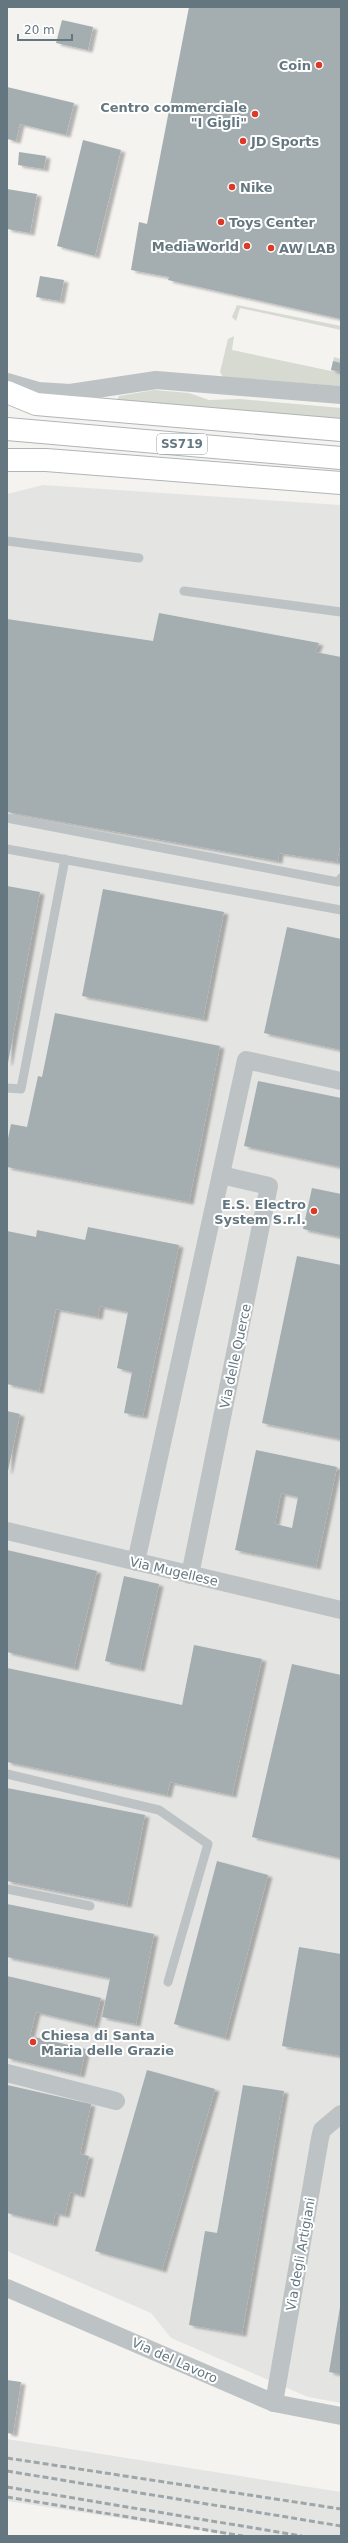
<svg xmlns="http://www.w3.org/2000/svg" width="348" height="2543" font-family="'DejaVu Sans',sans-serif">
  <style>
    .built { fill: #e4e5e3 }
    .green { fill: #d6dad1 }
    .building { fill: #a4aeb1; fill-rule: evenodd; filter: url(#shadow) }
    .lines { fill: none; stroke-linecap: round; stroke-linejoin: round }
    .highway-casing { stroke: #b0b5b7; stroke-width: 24 }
    .lane { stroke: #bdc2c4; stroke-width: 9 }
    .street { stroke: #bdc2c4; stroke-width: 18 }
    .highway { stroke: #fff; stroke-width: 22 }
    .rail { stroke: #9ea6a9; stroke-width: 3; stroke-dasharray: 6 3; stroke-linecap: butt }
    .poi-dot { fill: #dc3927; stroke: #fff; stroke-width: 1.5 }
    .labels { text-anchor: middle; stroke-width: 4; stroke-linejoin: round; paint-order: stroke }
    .shield { fill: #fff; stroke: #92a0a6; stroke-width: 1 }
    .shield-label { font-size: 12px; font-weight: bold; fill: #647780 }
    .poi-label { font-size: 13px; font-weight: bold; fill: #647780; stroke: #fff; text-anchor: start }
    .street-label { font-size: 13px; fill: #647780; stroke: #fff }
  </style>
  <defs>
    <filter id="shadow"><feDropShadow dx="4.5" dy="2.5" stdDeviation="1" flood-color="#0004"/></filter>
  </defs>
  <rect width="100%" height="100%" fill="#f4f3f0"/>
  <g class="built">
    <polygon points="43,485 341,505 341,2403 308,2397 171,2338 151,2313 7,2251 7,494"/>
    <polygon points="7,2439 341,2492 341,2536 238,2536 7,2501"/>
  </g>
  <g class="green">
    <polygon points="237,305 341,326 341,330 240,308 236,321 232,317"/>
    <polygon points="234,336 232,350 331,371 334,357 341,359 341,363 333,362 331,370 341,372 341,386 223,377 220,372 228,339"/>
    <polygon points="154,390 189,393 209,400 240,399 341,408 341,422 117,400 119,396"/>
  </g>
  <g class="building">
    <polygon points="189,7 341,7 341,319 168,280 169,277 131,270 139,222 147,224"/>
    <polygon points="62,20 93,27 88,50 56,43"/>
    <polygon points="7,87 74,103 66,135 20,124 16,141 7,139"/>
    <polygon points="83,140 121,150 95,256 57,246"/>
    <polygon points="19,152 46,156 44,169 18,165"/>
    <polygon points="7,189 37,194 30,233 7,229"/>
    <polygon points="40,276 64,280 60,301 36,297"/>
    <polygon points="333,361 341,363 341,372 331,370"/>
    <polygon points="159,613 319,643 315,652 341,657 341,840 337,862 279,853 278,861 7,812 7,619 153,641"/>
    <polygon points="7,886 40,892 8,1063 7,1063"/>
    <polygon points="103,889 224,912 203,1019 82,996"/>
    <polygon points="287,927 341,939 341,1050 264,1033"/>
    <polygon points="55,1013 220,1046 189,1202 7,1167 7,1143 11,1124 27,1127 38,1076 42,1077"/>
    <polygon points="258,1081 341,1098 341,1167 244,1146"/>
    <polygon points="312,1188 341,1194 341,1237 303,1229"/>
    <polygon points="88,1227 179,1245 143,1416 124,1413 132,1372 117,1368 128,1312 100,1306 98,1317 56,1309 39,1391 7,1384 7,1231 36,1237 37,1230 85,1240"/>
    <polygon points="297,1256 341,1265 340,1439 262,1423"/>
    <polygon points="7,1411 20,1414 8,1471 7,1471"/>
    <path d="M256,1450L337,1467L316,1567L235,1550ZM281,1493L298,1497L292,1528L275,1524Z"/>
    <polygon points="7,1550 97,1571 74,1668 7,1652"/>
    <polygon points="124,1576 159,1584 140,1669 105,1661"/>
    <polygon points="194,1645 262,1659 232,1795 170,1782 167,1795 7,1762 7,1668 182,1705"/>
    <polygon points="292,1664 341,1675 341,1858 252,1837"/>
    <polygon points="7,1788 145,1815 127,1905 7,1881"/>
    <polygon points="217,1861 268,1875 225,2038 174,2024"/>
    <polygon points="7,1904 154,1934 136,2024 102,2017 110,1978 7,1957"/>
    <polygon points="299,1947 341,1954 341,2056 282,2046"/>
    <polygon points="7,1976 101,1998 94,2026 36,2012 30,2036 86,2049 80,2075 7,2058"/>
    <polygon points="147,2070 215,2089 162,2270 95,2251"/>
    <polygon points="7,2085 91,2104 80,2154 89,2156 80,2195 70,2192 65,2215 55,2213 53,2224 7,2213"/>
    <polygon points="243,2085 284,2091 242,2334 189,2325 205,2231 217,2233"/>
    <polygon points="340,2307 341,2307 341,2374 329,2372"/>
    <polygon points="7,2380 21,2382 13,2434 7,2433"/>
  </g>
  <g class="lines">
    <g class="highway-casing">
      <g id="highway">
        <polyline points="7,392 36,404 341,430"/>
        <polyline points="7,429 341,458"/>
        <polyline points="7,460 46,460 341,483"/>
      </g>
    </g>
    <g class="lane">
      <polyline points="7,541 139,558"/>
      <polyline points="184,591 341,612"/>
      <polyline points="7,818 338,882 341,878"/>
      <polyline points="7,849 341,910"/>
      <polyline points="7,1088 21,1089 65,859"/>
      <polyline points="7,1774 159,1810 208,1844 168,1982"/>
      <polyline points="7,1889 90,1906"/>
    </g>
    <g class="street">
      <polyline points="7,382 38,391 70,393 156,380 341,395"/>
      <polyline points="7,1531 341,1610"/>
      <polyline points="136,1562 246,1060 341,1081"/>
      <polyline points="190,1575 269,1186 221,1175"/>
      <polyline points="7,2073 116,2101"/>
      <polyline points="7,2288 274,2403 341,2416"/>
      <polyline points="274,2403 320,2138 322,2130 341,2114"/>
    </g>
    <use href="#highway" class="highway"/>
    <g class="rail">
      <polyline points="7,2458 341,2509"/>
      <polyline points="7,2471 341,2526"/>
      <polyline points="7,2487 302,2536"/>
      <polyline points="7,2497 243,2536"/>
    </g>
  </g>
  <g class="poi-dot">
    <circle cx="319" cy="65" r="4"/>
    <circle cx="255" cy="114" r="4"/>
    <circle cx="243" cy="141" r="4"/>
    <circle cx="232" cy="187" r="4"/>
    <circle cx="221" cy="222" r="4"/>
    <circle cx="247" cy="246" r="4"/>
    <circle cx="271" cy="248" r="4"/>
    <circle cx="314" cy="1211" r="4"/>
    <circle cx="33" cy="2042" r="4"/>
  </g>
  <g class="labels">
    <rect class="shield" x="157" y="434" width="50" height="20" rx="3"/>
    <g class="shield-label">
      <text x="182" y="448">SS719</text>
    </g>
    <g class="poi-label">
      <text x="311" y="70" text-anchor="end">Coin</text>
      <text x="247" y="112" text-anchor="end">Centro commerciale<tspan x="247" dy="15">"I Gigli"</tspan></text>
      <text x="251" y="146">JD Sports</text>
      <text x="240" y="192">Nike</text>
      <text x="229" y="227">Toys Center</text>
      <text x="239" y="251" text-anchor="end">MediaWorld</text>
      <text x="279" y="253">AW LAB</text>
      <text x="306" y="1209" text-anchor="end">E.S. Electro<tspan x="306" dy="15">System S.r.l.</tspan></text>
      <text x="41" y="2040">Chiesa di Santa<tspan x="41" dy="15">Maria delle Grazie</tspan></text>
    </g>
    <g class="street-label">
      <text transform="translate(235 1356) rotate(-78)" y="5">Via delle Querce</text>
      <text transform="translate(174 1571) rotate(13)" y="5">Via Mugellese</text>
      <text transform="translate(300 2254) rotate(-80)" y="5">Via degli Artigiani</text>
      <text transform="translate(175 2360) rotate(24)" y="5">Via del Lavoro</text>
    </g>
  </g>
  <rect width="348" height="2543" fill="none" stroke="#647780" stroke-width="16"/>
  <path d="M18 34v6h54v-6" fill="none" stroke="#647780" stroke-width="2"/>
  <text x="24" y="34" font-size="12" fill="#647780" stroke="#ffffff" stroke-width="3" paint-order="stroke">20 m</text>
</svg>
